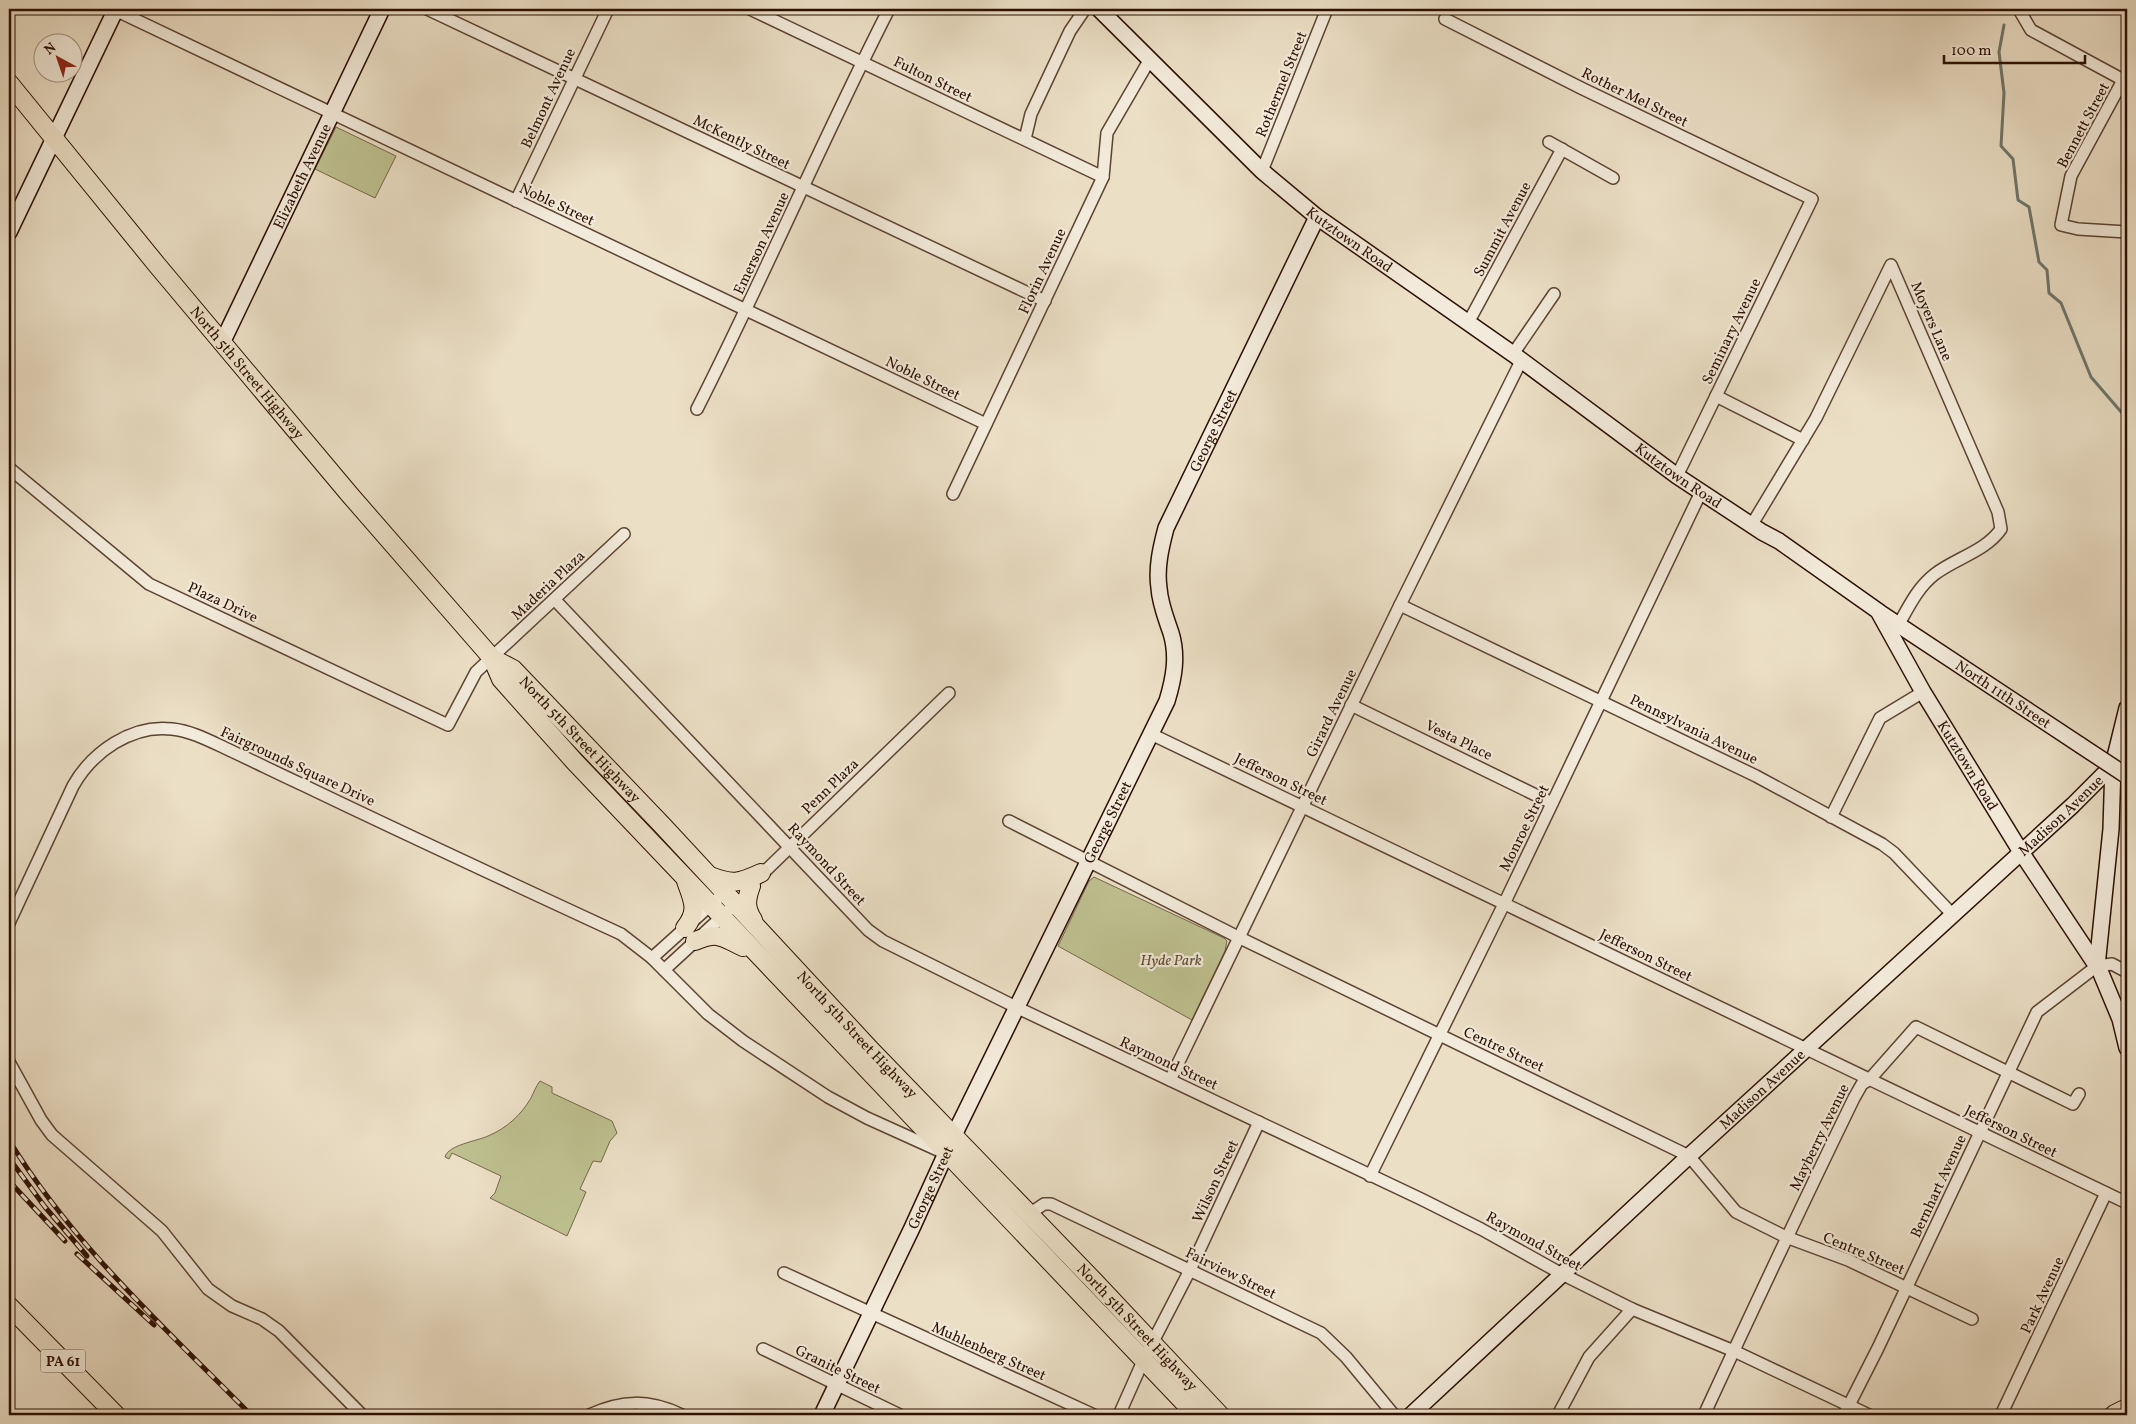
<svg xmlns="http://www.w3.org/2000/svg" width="2136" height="1424" font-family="Vollkorn,serif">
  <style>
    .green { fill: #bec090; stroke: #756848 }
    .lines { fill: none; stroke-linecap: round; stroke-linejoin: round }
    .stream { stroke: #6d776d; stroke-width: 3 }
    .street-casing { stroke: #5c4332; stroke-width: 14 }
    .secondary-casing { stroke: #2c0f01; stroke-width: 18 }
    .primary-casing { stroke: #2c0f01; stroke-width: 20 }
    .highway-casing { stroke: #2c0f01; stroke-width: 22 }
    .street { stroke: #f2eada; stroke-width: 11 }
    .secondary { stroke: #f2eada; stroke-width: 15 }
    .primary { stroke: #ebdfc6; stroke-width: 18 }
    .highway { stroke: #ebdfc6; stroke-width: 20 }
    .rail-casing { stroke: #2c0f01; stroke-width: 5 }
    .rail { stroke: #f2eada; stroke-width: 3; stroke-dasharray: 9; stroke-linecap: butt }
    .secondary-bridge-casing { stroke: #2c0f01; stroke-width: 18; stroke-linecap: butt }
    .secondary-bridge { stroke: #f2eada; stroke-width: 15 }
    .labels { text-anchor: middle; stroke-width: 4.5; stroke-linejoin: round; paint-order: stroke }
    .shield { fill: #f2eada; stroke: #675142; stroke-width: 1 }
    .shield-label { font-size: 14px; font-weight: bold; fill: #2c0f01 }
    .street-label { font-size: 15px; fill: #2c0f01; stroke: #f2eada }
    .park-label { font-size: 15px; font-style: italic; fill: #5f4d33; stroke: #f2eada }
  </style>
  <rect width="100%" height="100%" fill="#ebdfc6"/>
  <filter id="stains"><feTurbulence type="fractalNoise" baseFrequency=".004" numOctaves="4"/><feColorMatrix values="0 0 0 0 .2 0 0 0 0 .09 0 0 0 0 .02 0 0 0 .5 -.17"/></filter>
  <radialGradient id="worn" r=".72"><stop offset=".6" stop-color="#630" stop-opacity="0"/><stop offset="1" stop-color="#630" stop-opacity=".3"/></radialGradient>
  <g class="green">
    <polygon points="336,127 396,156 375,198 315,169"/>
    <polygon points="1094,877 1224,938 1227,941 1225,951 1192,1020 1058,946 1089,881"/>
    <path d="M540,1081L552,1087V1093L612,1121L617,1133L610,1141L601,1162L593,1161L580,1189L586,1192L567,1236L490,1198L495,1193L501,1176L452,1153L449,1159L445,1157C448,1145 477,1141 488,1136C507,1128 521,1115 531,1098C534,1092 536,1086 540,1081Z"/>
  </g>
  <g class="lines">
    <polyline class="stream" points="2004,25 1999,52 2004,93 2001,146 2013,159 2018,200 2029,207 2039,262 2047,270 2049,293 2061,303 2091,377 2122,413 2127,415"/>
    <g class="street-casing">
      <g id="street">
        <path d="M427,9C633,105 838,204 1045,301"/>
        <polyline points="750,9 1103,177"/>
        <polyline points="115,10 986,424"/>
        <polyline points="2021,13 2031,30 2127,82"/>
        <polyline points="1445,19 1581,88 1812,199 1677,476"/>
        <polyline points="2123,80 2071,176 2061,225 2078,229 2127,232"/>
        <polyline points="1025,139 1031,114 1070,31 1085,9"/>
        <polyline points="1549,142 1613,178"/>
        <polyline points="1262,171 1327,9"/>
        <polyline points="516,201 608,9"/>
        <polyline points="1468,323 1562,149"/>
        <polyline points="1513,354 1554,294"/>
        <polyline points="1716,396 1803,440"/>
        <path d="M697,409C764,277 822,140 889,9"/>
        <polyline points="9,468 149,584 448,725 476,672 624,534"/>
        <polyline points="953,494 1103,177 1107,133 1150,59"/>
        <path d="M1751,526L1816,418L1891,265L1998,512L2001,529C1986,551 1956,558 1935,574C1918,587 1909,606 1899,624"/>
        <polyline points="555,600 868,930 883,941 1018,1008 1421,1199 1481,1229 1562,1274 1632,1309 1734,1351 1869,1415"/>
        <polyline points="1400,605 1756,776 1882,844 1894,853 1952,914"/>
        <polyline points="1351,705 1552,803"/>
        <polyline points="1151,734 2127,1203"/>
        <polyline points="1831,817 1880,718 1923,692"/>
        <polyline points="1009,821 1238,937 1689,1156 1736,1212 1786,1237 1848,1260 1972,1319"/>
        <polyline points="758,878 949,693"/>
        <path d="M9,923L73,786C92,752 132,724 172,729C191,731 208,740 225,748C251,760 277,773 303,785C409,836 515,885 621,934L652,958L708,1014L743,1041L828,1097L867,1118L940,1151"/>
        <polyline points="652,958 725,892"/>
        <polyline points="664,970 740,900"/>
        <polyline points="9,1062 41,1120 52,1135 162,1231 208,1289 232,1306 262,1319 279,1331 362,1415"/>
        <polyline points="1170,1080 1400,605 1521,361"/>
        <polyline points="1370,1176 1504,904 1701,492"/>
        <polyline points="1029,1214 1044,1204 1051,1204 1321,1333 1346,1357 1394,1415"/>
        <polyline points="784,1273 1094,1415"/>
        <polyline points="763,1349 900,1415"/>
        <path d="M589,1415C622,1400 648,1399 682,1415"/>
        <polyline points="1119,1415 1143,1361 1190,1270 1259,1122"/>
        <polyline points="1558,1415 1589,1357 1632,1309"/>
        <path d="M1704,1415C1753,1309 1803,1203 1854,1098L1862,1084L1870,1079L1916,1027L2073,1104L2079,1094"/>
        <polyline points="1844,1415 1878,1348 2037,1012 2097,966 2112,964 2127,972"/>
        <polyline points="2001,1415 2106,1193"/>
      </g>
    </g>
    <g class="secondary-casing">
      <g id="secondary">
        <path id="s1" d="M1099,9L1262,171L1317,217L1513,354L1677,476L1762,532L1779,541L1878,611L1923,692L2021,852L2100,971L2120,1019L2127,1048"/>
        <polyline points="9,232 116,9"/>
        <path id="s2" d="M222,343L382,9"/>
        <path id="s3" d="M1879,612L2080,745"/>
        <polyline points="2097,966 2111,829 2113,765 2127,708"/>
        <path id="s4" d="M822,1415L912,1228L958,1127L1167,701C1174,678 1178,656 1171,633C1166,618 1160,604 1159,588C1156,568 1161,547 1166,528L1317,217"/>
        <path id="s5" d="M1411,1415L1689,1156L2073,805L2113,765"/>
      </g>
    </g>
    <g class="primary-casing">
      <g id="primary">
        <path id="s6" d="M9,83L157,265L350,495L492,658L501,679L574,761L1196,1415"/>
        <path id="s7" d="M492,658L513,669L663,826L869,1048L1094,1281L1220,1415"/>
        <path d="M710,876C733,885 739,883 761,873"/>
        <path d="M751,886C746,900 745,907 753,920"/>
        <path d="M685,928C699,910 693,901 686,881"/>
        <path d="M695,941C720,931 721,937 743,947"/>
        <polyline points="9,1306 116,1415"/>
      </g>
    </g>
    <g class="highway-casing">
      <polyline id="highway" points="2115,1415 2127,1409"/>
    </g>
    <use href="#street" class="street"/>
    <use href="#secondary" class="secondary"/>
    <use href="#primary" class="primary"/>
    <use href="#highway" class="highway"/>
    <g class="rail-casing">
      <g id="rail">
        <path d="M9,1140C72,1244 166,1329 251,1415"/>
        <polyline points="9,1158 45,1207 87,1256"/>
        <polyline points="9,1181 65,1241"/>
        <polyline points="77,1254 154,1325"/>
      </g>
    </g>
    <use href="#rail" class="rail"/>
    <g class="secondary-bridge-casing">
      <polyline id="secondary-bridge" points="2080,745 2127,776"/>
    </g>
    <use href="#secondary-bridge" class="secondary-bridge"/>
  </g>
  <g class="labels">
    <rect class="shield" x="40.5" y="1349.5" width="45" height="23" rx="4"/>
    <g class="shield-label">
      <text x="63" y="1366">PA 61</text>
    </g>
    <g class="street-label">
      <text transform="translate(933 79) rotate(26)" y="5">Fulton Street</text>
      <text transform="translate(1281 84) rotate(-68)" y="5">Rothermel Street</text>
      <text transform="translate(1635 97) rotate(26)" y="5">Rother Mel Street</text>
      <text transform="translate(548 98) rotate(-65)" y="5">Belmont Avenue</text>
      <text transform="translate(2083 125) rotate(-62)" y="5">Bennett Street</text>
      <text transform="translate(742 142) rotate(26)" y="5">McKently Street</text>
      <text dy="5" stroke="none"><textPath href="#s2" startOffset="185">Elizabeth Avenue</textPath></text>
      <text transform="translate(557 204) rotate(25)" y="5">Noble Street</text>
      <text transform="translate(1502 229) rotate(-62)" y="5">Summit Avenue</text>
      <text dy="5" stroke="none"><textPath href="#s1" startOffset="341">Kutztown Road</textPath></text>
      <text transform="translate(761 243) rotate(-65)" y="5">Emerson Avenue</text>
      <text transform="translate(1042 271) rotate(-65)" y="5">Florin Avenue</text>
      <text transform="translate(1932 321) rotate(67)" y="5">Moyers Lane</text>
      <text transform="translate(1731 331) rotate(-64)" y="5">Seminary Avenue</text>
      <text dy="5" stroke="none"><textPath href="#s6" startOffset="375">North 5th Street Highway</textPath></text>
      <text transform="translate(923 378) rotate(26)" y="5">Noble Street</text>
      <text dy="5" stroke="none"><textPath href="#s4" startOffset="1078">George Street</textPath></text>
      <text dy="5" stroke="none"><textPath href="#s1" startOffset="746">Kutztown Road</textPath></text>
      <text transform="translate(548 585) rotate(-43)" y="5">Maderia Plaza</text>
      <text transform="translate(223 602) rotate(25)" y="5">Plaza Drive</text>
      <text dy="5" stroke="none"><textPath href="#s3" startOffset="149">North 11th Street</textPath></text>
      <text transform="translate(1331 713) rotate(-64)" y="5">Girard Avenue</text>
      <text transform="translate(1694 729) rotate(26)" y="5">Pennsylvania Avenue</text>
      <text dy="5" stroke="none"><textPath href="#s7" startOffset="121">North 5th Street Highway</textPath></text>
      <text transform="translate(1459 740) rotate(26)" y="5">Vesta Place</text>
      <text transform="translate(298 766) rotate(25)" y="5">Fairgrounds Square Drive</text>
      <text dy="5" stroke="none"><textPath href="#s1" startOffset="1166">Kutztown Road</textPath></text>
      <text transform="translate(1281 779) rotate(26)" y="5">Jefferson Street</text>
      <text transform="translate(830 786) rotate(-44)" y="5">Penn Plaza</text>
      <text dy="5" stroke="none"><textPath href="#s5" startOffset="884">Madison Avenue</textPath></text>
      <text dy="5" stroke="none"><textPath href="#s4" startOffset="658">George Street</textPath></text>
      <text transform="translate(1524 828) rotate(-64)" y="5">Monroe Street</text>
      <text transform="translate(827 864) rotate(47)" y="5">Raymond Street</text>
      <text transform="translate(1646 955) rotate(26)" y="5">Jefferson Street</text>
      <text dy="5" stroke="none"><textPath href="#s7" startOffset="526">North 5th Street Highway</textPath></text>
      <text transform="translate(1504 1049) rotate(25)" y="5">Centre Street</text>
      <text transform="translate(1169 1063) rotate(25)" y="5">Raymond Street</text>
      <text dy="5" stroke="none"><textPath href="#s5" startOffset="479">Madison Avenue</textPath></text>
      <text transform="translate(2011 1131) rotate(26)" y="5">Jefferson Street</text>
      <text transform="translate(1819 1137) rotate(-64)" y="5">Mayberry Avenue</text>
      <text transform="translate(1215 1181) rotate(-65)" y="5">Wilson Street</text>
      <text transform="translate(1938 1186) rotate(-65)" y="5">Bernhart Avenue</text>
      <text dy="5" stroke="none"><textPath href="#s4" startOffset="252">George Street</textPath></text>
      <text transform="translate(1534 1241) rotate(29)" y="5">Raymond Street</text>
      <text transform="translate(1864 1253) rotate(23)" y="5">Centre Street</text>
      <text transform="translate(1231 1273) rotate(26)" y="5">Fairview Street</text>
      <text transform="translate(2042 1295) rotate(-65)" y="5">Park Avenue</text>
      <text dy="5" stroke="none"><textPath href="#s7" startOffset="931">North 5th Street Highway</textPath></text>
      <text transform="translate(989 1351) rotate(24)" y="5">Muhlenberg Street</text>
      <text transform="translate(838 1369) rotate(26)" y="5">Granite Street</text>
    </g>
    <g class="park-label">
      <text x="1171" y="965">Hyde Park</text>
    </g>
  </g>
  <rect width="2136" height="1424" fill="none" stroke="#ebdfc6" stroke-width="30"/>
  <rect x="10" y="10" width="2116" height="1404" fill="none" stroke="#2c0f01" stroke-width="2.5"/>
  <rect x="15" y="15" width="2106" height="1394" fill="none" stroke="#2c0f01"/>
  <g transform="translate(58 58) rotate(320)"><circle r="24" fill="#f2eada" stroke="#a39283"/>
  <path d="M0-4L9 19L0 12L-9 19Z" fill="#8f2418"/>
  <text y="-8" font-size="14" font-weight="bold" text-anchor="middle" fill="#2c0f01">N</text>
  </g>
  <path d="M1944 55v8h141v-8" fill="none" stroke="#2c0f01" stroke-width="2.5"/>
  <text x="1951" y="55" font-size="15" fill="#2c0f01" stroke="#f2eada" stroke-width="4" paint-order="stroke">100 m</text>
  <rect width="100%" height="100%" filter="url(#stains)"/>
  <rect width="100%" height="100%" fill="url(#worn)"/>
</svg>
